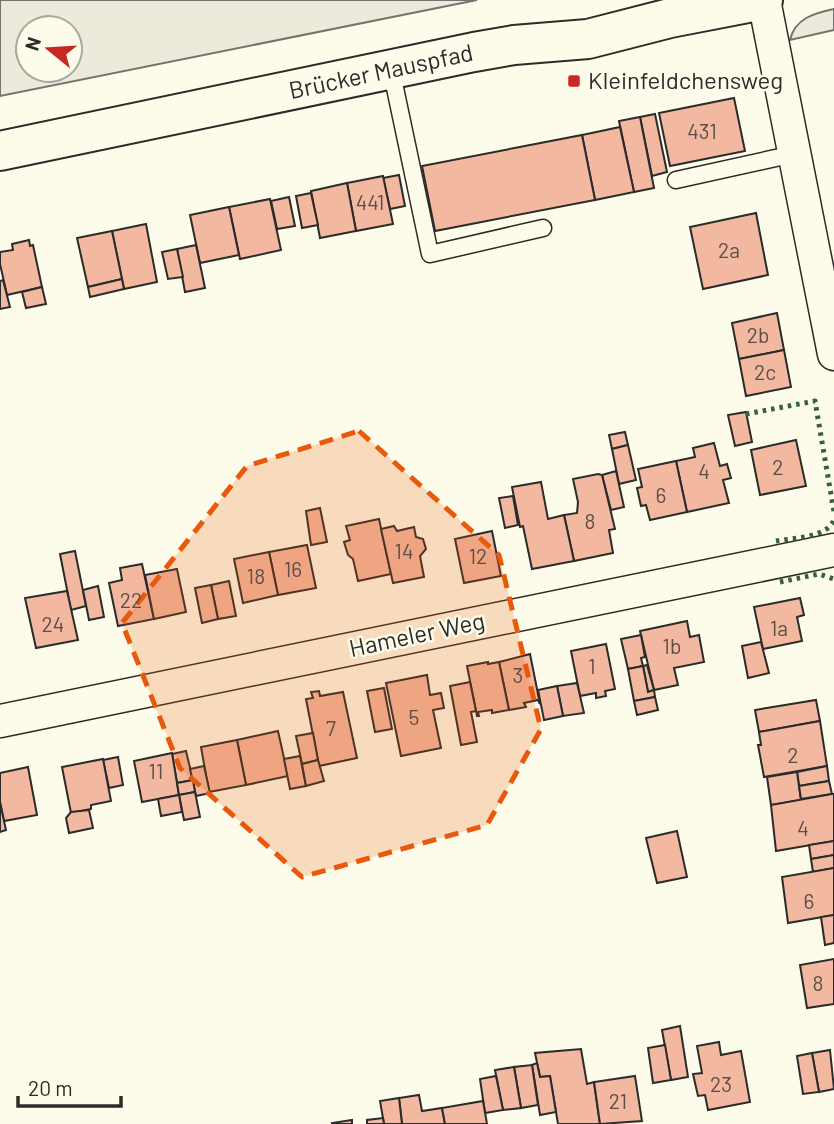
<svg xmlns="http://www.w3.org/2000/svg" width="834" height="1124" font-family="Barlow,sans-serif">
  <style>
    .green { fill: #ecebdb; stroke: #74746e; stroke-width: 2; fill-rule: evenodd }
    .building { fill: #f2b8a0; stroke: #2b2b2b; stroke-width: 2 }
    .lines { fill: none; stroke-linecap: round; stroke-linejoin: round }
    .lane-casing { stroke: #2b2b2b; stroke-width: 19 }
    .street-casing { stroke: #2b2b2b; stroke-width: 35 }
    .secondary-casing { stroke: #2b2b2b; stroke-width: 42 }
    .lane { stroke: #fdfbea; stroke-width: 16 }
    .street { stroke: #fdfbea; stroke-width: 32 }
    .secondary { stroke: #fdfbea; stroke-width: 38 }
    .hedge { stroke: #34623c; stroke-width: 5; stroke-dasharray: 3.5 5; stroke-linecap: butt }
    .marked { fill: #e8590c; fill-opacity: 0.2; stroke: #e8590c; stroke-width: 5; stroke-dasharray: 14 9; stroke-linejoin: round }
    .poi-dot { fill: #c62828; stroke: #fdfbea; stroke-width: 2.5 }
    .labels { text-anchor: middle; stroke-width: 5; stroke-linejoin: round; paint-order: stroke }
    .number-label { font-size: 21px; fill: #5d4e48 }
    .street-label { font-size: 24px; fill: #2b2b2b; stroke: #fdfbea }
    .poi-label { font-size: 24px; fill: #2b2b2b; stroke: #fdfbea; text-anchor: start }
  </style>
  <rect width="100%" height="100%" fill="#fdfbea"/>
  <g class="green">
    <path d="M0,0H477L0,96ZM70,28V70H28V28Z"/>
    <path d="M834,9V30L790,40C795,18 815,13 834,9Z"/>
  </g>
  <g class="building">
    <polygon points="734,98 745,151 670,166 659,113"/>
    <polygon points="655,114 667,172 652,176 640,117"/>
    <polygon points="640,117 654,188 634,192 619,121"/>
    <polygon points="620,127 634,192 595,200 582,135"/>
    <polygon points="582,135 595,200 435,231 422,166"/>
    <polygon points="399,175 405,206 390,209 383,178"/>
    <polygon points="383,176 393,224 356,231 347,183"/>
    <polygon points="347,183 356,231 320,238 311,191"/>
    <polygon points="311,193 318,225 302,228 296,196"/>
    <polygon points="289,197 295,226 277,229 271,201"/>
    <polygon points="270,199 281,250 240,259 229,207"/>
    <polygon points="229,207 239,255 200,263 190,215"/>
    <polygon points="756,213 768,275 703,289 690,227"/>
    <polygon points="146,224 157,282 124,289 112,231"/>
    <polygon points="112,231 122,279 88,287 77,238"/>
    <polygon points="29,240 30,246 33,245 42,287 7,295 0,264 0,252 13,250 12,244"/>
    <polygon points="196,245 205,288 185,292 177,249"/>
    <polygon points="177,249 183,277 168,279 162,252"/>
    <polygon points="122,279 124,289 90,297 88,287"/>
    <polygon points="3,280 10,307 0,309 0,281"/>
    <polygon points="42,287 46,304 26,308 22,292"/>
    <polygon points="777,313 784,350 739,359 732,323"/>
    <polygon points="784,350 791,387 746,396 739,359"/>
    <polygon points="746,412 752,442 735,446 728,415"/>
    <polygon points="625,432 628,445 612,449 609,435"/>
    <polygon points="796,440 806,486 760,495 751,450"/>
    <polygon points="714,443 720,466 727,464 731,478 723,480 729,503 687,512 676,461 695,457 693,448"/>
    <polygon points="628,445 636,480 619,484 612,449"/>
    <polygon points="676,461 687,512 650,520 646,505 641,506 637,488 642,487 638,469"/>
    <polygon points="616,471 624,507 611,510 602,475"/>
    <polygon points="598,474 602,475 615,529 609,530 613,553 574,561 564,515 577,513 578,502 573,479"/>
    <polygon points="541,482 548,519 564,515 574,561 532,569 523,526 520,527 512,487"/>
    <polygon points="513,496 518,525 505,528 499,498"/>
    <polygon points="320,508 327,542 311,545 306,511"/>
    <polygon points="379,519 391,574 358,581 353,559 348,555 344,542 350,540 346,526"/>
    <polygon points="394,526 397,531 414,527 416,537 423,539 426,549 420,556 424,577 393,583 381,529"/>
    <polygon points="492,531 501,576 464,583 455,539"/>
    <polygon points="307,545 316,588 278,595 269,552"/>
    <polygon points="75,551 86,606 71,610 60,554"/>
    <polygon points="269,552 278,595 243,603 234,559"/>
    <polygon points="142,564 154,619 118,626 109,583 122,580 120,568"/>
    <polygon points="177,569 186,612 154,619 145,575"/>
    <polygon points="229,581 236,616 218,619 211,585"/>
    <polygon points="211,585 218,619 202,623 195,588"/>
    <polygon points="98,586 104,617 89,620 83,590"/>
    <polygon points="67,591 78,640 36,648 25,598"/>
    <polygon points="800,598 804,615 797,617 802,641 763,649 754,607"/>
    <polygon points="687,621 690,637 699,635 704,662 674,668 678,685 654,690 640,631"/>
    <polygon points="641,635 645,657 641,658 643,666 628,669 621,639"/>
    <polygon points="761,642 769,673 748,678 742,646"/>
    <polygon points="606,644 615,689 605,691 606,696 596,698 596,693 580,696 571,651"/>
    <polygon points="530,654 540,704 538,700 524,703 526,707 509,710 499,662"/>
    <polygon points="488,662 488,664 499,662 509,710 492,713 492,710 478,712 479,716 477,716 467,666"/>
    <polygon points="647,665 654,690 648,692 643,666"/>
    <polygon points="643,666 648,692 654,690 655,697 634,701 628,669"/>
    <polygon points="427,675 430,695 441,693 444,708 433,710 441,748 401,756 386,683"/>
    <polygon points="470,682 476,711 471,712 477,742 461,745 450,686"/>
    <polygon points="577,683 584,713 563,716 557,686"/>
    <polygon points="557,686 563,716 544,720 538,690"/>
    <polygon points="384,688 392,729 375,732 367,691"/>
    <polygon points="319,691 320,696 343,692 357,758 319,766 306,699 313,698 311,692"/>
    <polygon points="655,697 658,710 637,715 634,701"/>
    <polygon points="816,700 820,721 759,732 755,710"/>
    <polygon points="820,721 827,766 764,777 758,745 761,745 759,732"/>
    <polygon points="278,731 288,776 246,785 237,740"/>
    <polygon points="313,733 318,760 302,764 296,736"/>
    <polygon points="237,740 246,785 209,792 201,747"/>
    <polygon points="186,751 193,780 177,783 172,754"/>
    <polygon points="172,753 179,795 142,802 134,761"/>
    <polygon points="300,756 306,786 290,789 284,759"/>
    <polygon points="118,757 123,785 109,788 103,760"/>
    <polygon points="103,759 111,801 91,805 91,809 71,813 62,767"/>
    <polygon points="318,760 324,781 306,786 302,764"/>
    <polygon points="204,766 210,793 196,796 190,769"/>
    <polygon points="827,766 829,781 799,786 797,772"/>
    <polygon points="28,767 37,815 4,821 0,802 0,773"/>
    <polygon points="797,772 801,800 771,805 767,777"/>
    <polygon points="193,780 195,792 179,795 177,783"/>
    <polygon points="829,781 832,794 801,799 799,786"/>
    <polygon points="195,792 200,817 184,820 179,795"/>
    <polygon points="832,794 834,794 834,841 776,851 771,805"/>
    <polygon points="179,795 182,812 161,816 158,799"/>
    <polygon points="0,803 6,830 0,832"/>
    <polygon points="89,810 93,828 69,833 66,818 71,812"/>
    <polygon points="677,831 687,877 657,883 646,838"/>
    <polygon points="834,841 834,855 811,859 809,845"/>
    <polygon points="834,855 834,868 813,872 811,859"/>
    <polygon points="834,868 834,915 788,923 782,877"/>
    <polygon points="834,915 834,943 825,945 821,917"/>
    <polygon points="834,959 834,1004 807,1008 800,965"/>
    <polygon points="680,1026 688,1077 671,1080 662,1030"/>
    <polygon points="719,1042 721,1055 741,1051 750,1102 708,1110 705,1095 698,1096 693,1074 702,1073 697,1046"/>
    <polygon points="665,1045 671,1080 653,1083 648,1048"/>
    <polygon points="581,1049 587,1084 594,1082 600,1124 558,1124 550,1076 540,1077 535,1053"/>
    <polygon points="830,1050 834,1089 819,1092 812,1053"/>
    <polygon points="812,1053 819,1092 803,1094 797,1056"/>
    <polygon points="537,1063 540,1077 550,1076 556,1112 540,1115 532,1065"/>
    <polygon points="532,1065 538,1105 521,1108 514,1067"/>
    <polygon points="514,1067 521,1108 503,1110 495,1070"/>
    <polygon points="496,1076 503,1110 485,1113 480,1079"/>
    <polygon points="635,1076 642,1121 600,1124 594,1082"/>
    <polygon points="419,1095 422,1111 442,1108 445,1124 402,1124 399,1098"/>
    <polygon points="399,1098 402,1124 384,1124 380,1101"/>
    <polygon points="483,1101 487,1124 445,1124 442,1108"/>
    <polygon points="383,1118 384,1124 367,1124 367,1120"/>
    <polygon points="352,1120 352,1124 332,1124 332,1123"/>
  </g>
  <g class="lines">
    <g class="lane-casing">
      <g id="lane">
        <polyline points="391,69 430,254 543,228"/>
        <polyline points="676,180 794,154"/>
      </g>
    </g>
    <g class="street-casing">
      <g id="street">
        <polyline points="764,0 834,354"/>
        <polyline points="0,721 834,550"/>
      </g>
    </g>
    <g class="secondary-casing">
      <polyline id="secondary" points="0,151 474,52 514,45 588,39 670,18 763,0"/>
    </g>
    <use href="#lane" class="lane"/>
    <use href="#street" class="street"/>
    <use href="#secondary" class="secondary"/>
    <g class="hedge">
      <polyline points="746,414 815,401 834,512"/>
      <path d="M776,541C792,538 827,538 834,520"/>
      <polyline points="780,582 819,574 834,579"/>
    </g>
  </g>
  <path class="marked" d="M359,431L499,555L541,729L487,825L302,877L180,768L122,623L247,466Z"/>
  <rect class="poi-dot" x="567" y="74" width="14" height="14" rx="3.5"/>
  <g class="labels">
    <g class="number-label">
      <text x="702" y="139">431</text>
      <text x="370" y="210">441</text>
      <text x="729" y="258">2a</text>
      <text x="758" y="343">2b</text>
      <text x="765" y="380">2c</text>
      <text x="778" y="475">2</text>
      <text x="704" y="479">4</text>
      <text x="661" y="503">6</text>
      <text x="590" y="529">8</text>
      <text x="404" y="559">14</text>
      <text x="478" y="564">12</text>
      <text x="293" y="577">16</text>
      <text x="256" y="584">18</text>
      <text x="131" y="608">22</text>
      <text x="53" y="632">24</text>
      <text x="779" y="636">1a</text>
      <text x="672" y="654">1b</text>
      <text x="592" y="674">1</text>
      <text x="518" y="683">3</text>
      <text x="414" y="725">5</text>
      <text x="331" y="736">7</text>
      <text x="793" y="763">2</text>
      <text x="156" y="779">11</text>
      <text x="803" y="836">4</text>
      <text x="809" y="909">6</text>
      <text x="818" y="991">8</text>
      <text x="721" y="1092">23</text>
      <text x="618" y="1109">21</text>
    </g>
    <g class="street-label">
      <text transform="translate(381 72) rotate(-12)" y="8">Brücker Mauspfad</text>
      <text transform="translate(417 635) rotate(-12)" y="8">Hameler Weg</text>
    </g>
    <g class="poi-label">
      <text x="588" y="89">Kleinfeldchensweg</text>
    </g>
  </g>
  <g transform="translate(49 49) rotate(288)"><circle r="33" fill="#fdfbea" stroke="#a9a89e" stroke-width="2"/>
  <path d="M0-5L12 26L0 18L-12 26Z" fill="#c62828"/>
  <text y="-10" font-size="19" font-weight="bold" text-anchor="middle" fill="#2b2b2b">N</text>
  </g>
  <path d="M18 1096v10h103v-10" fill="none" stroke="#2b2b2b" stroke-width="3.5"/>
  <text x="28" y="1096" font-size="21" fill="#2b2b2b" stroke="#fdfbea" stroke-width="5" paint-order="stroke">20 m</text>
</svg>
